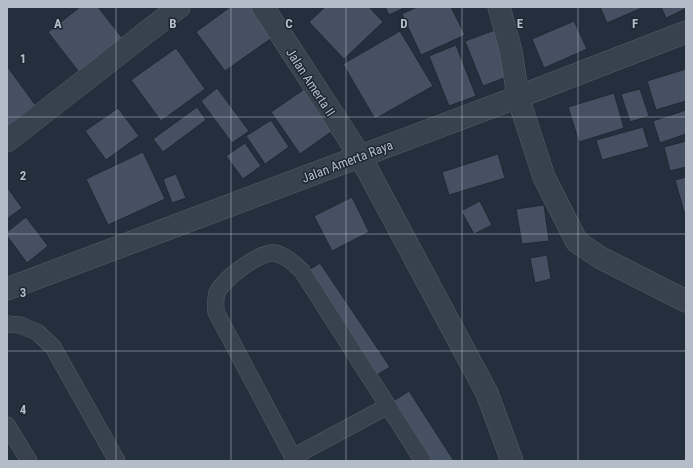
<svg xmlns="http://www.w3.org/2000/svg" width="693" height="468" font-family="'Roboto Condensed',sans-serif">
  <style>
    .building { fill: #455162; stroke: #1f2835 }
    .lines { fill: none; stroke-linecap: round; stroke-linejoin: round }
    .lane-casing { stroke: #565f6c; stroke-width: 17 }
    .street-casing { stroke: #565f6c; stroke-width: 23 }
    .lane { stroke: #38414e; stroke-width: 16 }
    .street { stroke: #38414e; stroke-width: 22 }
    .grid { fill: none; stroke: #b4bcc9; stroke-width: 1; stroke-opacity: 0.55 }
    .labels { text-anchor: middle; stroke-width: 3; stroke-linejoin: round; paint-order: stroke }
    .street-label { font-size: 13px; fill: #b4bcc9; stroke: #1d2633 }
    .grid-label { font-size: 13px; text-anchor: middle; font-weight: bold; fill: #b4bcc9; stroke: #1d2633; stroke-width: 3; stroke-linejoin: round; paint-order: stroke }
  </style>
  <rect width="100%" height="100%" fill="#242f3e"/>
  <g class="building">
    <polygon points="80,7 98,7 126,43 82,76 48,32"/>
    <polygon points="230,7 256,7 276,35 225,71 196,32"/>
    <polygon points="325,7 369,7 383,22 344,59 309,22"/>
    <polygon points="385,7 406,7 389,15"/>
    <polygon points="417,7 451,7 465,35 421,55 402,14"/>
    <polygon points="600,7 644,7 607,23"/>
    <polygon points="661,7 684,7 685,9 666,18"/>
    <polygon points="574,21 587,49 544,68 532,39"/>
    <polygon points="495,30 512,75 483,86 465,41"/>
    <polygon points="400,31 433,86 375,119 343,64"/>
    <polygon points="456,45 476,96 449,106 429,56"/>
    <polygon points="176,48 205,89 161,121 131,80"/>
    <polygon points="7,66 36,106 7,127"/>
    <polygon points="686,69 686,101 656,110 647,81"/>
    <polygon points="309,86 338,127 300,154 271,112"/>
    <polygon points="217,88 249,131 232,143 201,101"/>
    <polygon points="640,89 649,116 630,122 621,94"/>
    <polygon points="614,93 624,128 579,142 568,107"/>
    <polygon points="197,107 206,120 163,152 153,139"/>
    <polygon points="118,108 139,136 106,160 85,131"/>
    <polygon points="686,110 686,134 660,143 653,121"/>
    <polygon points="271,120 289,147 265,164 246,136"/>
    <polygon points="643,127 649,147 602,160 596,140"/>
    <polygon points="686,141 686,167 670,171 664,147"/>
    <polygon points="245,143 261,166 243,179 226,156"/>
    <polygon points="143,152 165,199 108,225 86,179"/>
    <polygon points="498,154 505,178 449,195 442,172"/>
    <polygon points="176,174 186,198 172,203 163,179"/>
    <polygon points="686,177 686,215 685,215 675,180"/>
    <polygon points="7,187 22,208 7,219"/>
    <polygon points="352,197 369,232 332,251 314,216"/>
    <polygon points="480,201 492,225 474,234 461,211"/>
    <polygon points="544,205 549,241 522,244 516,209"/>
    <polygon points="26,217 48,246 27,263 7,236 7,232"/>
    <polygon points="547,255 551,279 535,283 530,258"/>
    <polygon points="320,263 390,367 377,375 307,271"/>
    <polygon points="409,391 454,461 430,461 392,402"/>
  </g>
  <g class="lines">
    <g class="lane-casing">
      <g id="lane">
        <polyline points="7,324 20,325 37,332 53,347 117,461"/>
        <polyline points="7,425 29,461"/>
        <polyline points="293,457 388,406"/>
        <path d="M295,461L216,312C216,306 215,298 217,293C222,280 260,251 274,253C286,255 294,264 302,271L423,461"/>
      </g>
    </g>
    <g class="street-casing">
      <g id="street">
        <polyline points="263,7 360,156 487,393 512,461"/>
        <polyline points="499,7 511,51 518,97 544,177 577,242 601,258 686,301"/>
        <polyline points="7,141 179,7"/>
        <polyline points="7,289 518,97 686,32"/>
      </g>
    </g>
    <use href="#lane" class="lane"/>
    <use href="#street" class="street"/>
  </g>
  <path class="grid" d="M116,7V461M231,7V461M346,7V461M462,7V461M578,7V461M7,117H686M7,234H686M7,351H686"/>
  <g class="labels">
    <g class="street-label">
      <text transform="translate(311 82) rotate(57)" y="5">Jalan Amerta II</text>
      <text transform="translate(347 161) rotate(-21)" y="5">Jalan Amerta Raya</text>
    </g>
  </g>
  <g class="grid-label">
    <text x="58" y="28">A</text>
    <text x="173" y="28">B</text>
    <text x="289" y="28">C</text>
    <text x="404" y="28">D</text>
    <text x="520" y="28">E</text>
    <text x="635" y="28">F</text>
    <text x="23" y="63">1</text>
    <text x="23" y="180">2</text>
    <text x="23" y="297">3</text>
    <text x="23" y="414">4</text>
  </g>
  <rect width="693" height="468" fill="none" stroke="#b4bcc9" stroke-width="16"/>
</svg>
